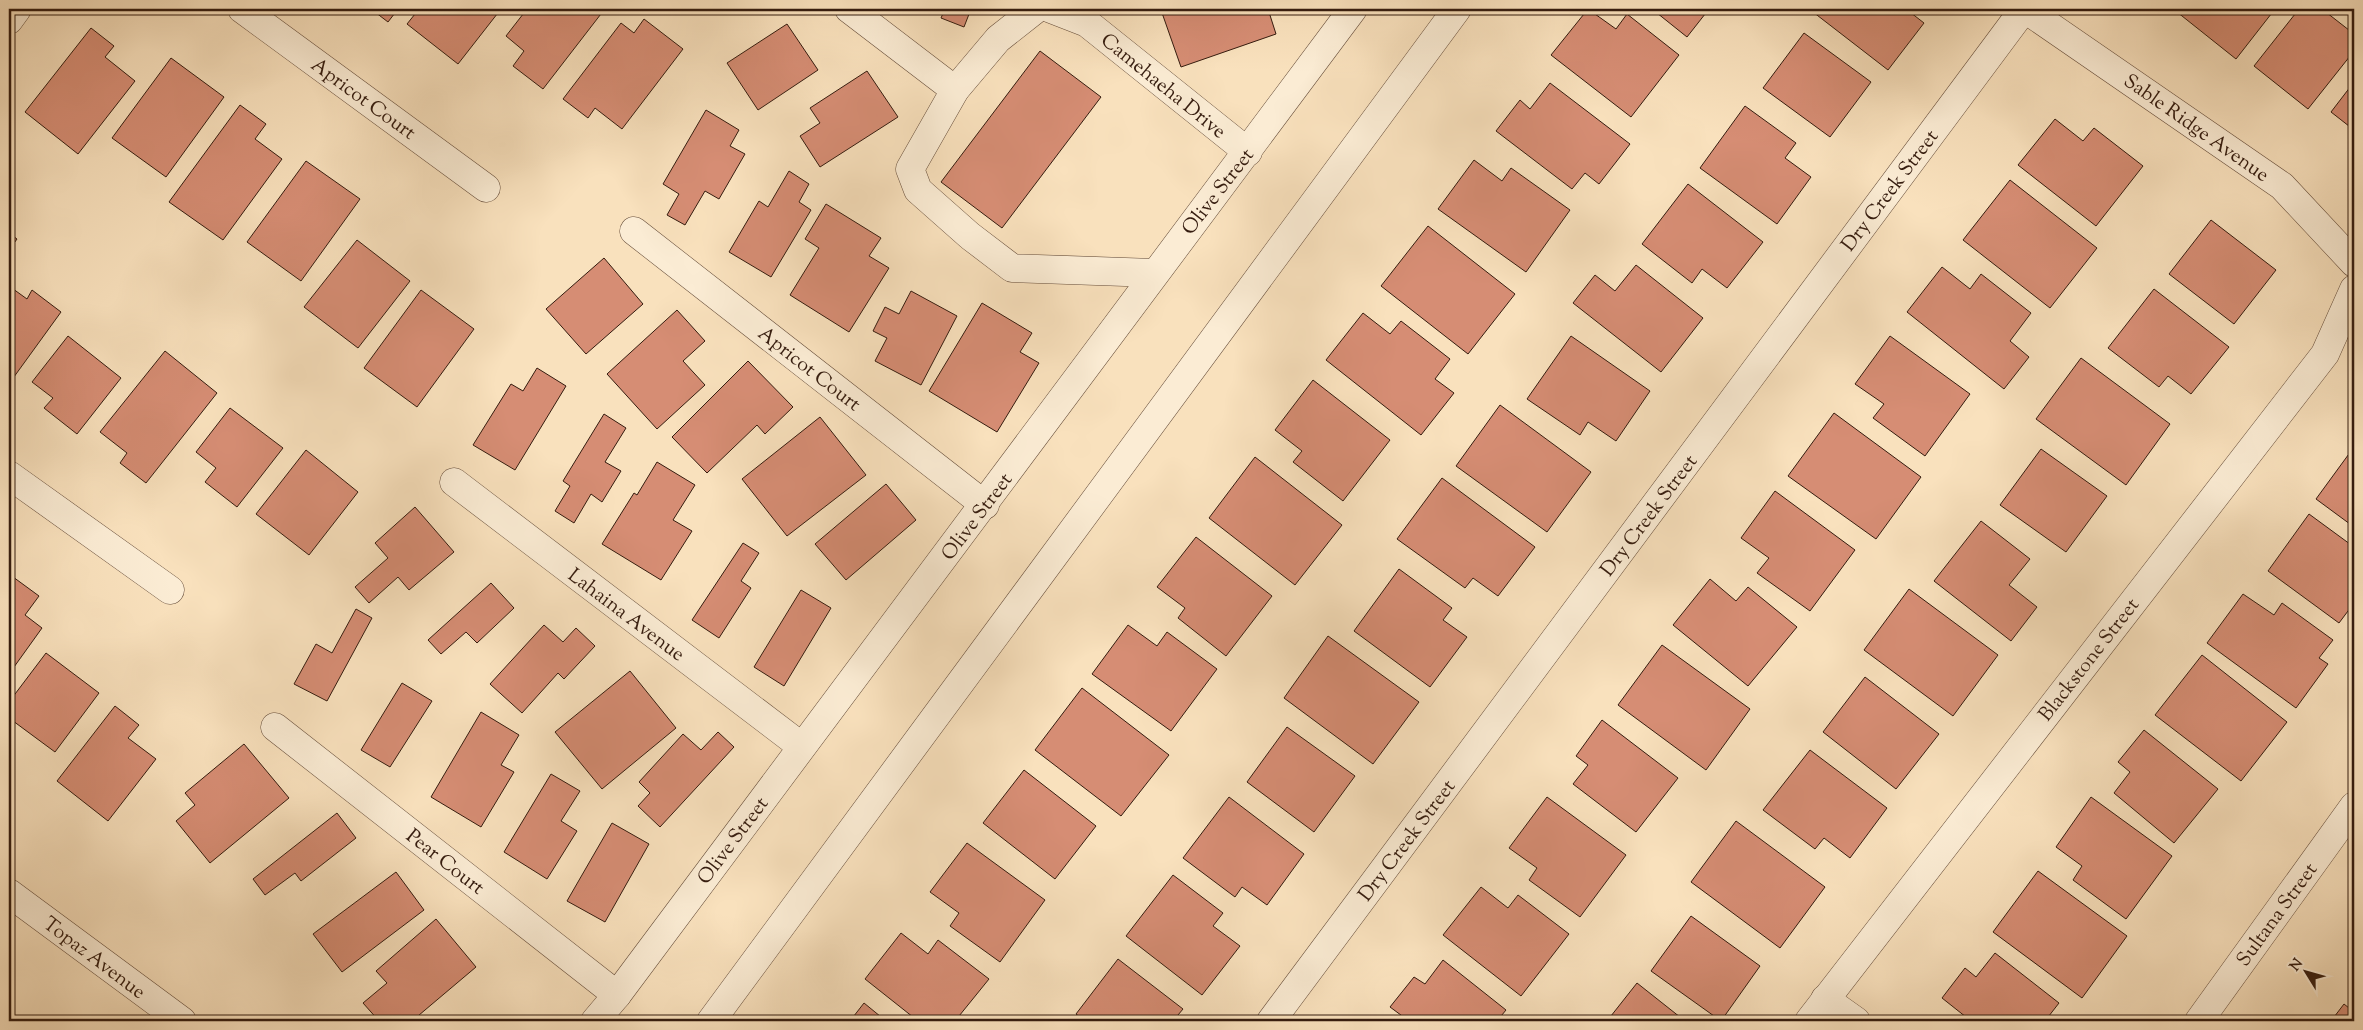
<svg xmlns="http://www.w3.org/2000/svg" width="2363" height="1030" font-family="'Sorts Mill Goudy',serif">
  <style>
    .building { fill: #d68d74; stroke: #351c0f }
    .lines { fill: none; stroke-linecap: round; stroke-linejoin: round }
    .minor-casing { stroke: #664d3a; stroke-width: 29 }
    .tertiary-casing { stroke: #664d3a; stroke-width: 29 }
    .minor { stroke: #fbecd4; stroke-width: 28 }
    .tertiary { stroke: #fbecd4; stroke-width: 28 }
    .labels { text-anchor: middle; stroke-width: 4; stroke-linejoin: round; paint-order: stroke }
    .street-label { font-size: 20px; fill: #351c0f; stroke: #fbecd4 }
  </style>
  <rect width="100%" height="100%" fill="#f9e1bd"/>
  <filter id="stains"><feTurbulence type="fractalNoise" baseFrequency=".004" numOctaves="4"/><feColorMatrix values="0 0 0 0 .2 0 0 0 0 .09 0 0 0 0 .02 0 0 0 .5 -.17"/></filter>
  <radialGradient id="worn" r=".72"><stop offset=".6" stop-color="#630" stop-opacity="0"/><stop offset="1" stop-color="#630" stop-opacity=".3"/></radialGradient>
  <g class="building">
    <polygon points="371,9 398,9 388,22"/>
    <polygon points="419,9 501,9 458,64 407,24"/>
    <polygon points="527,9 602,9 604,10 543,89 513,66 524,51 506,36"/>
    <polygon points="945,9 971,9 964,27 941,18"/>
    <polygon points="1164,9 1268,9 1276,34 1181,67 1161,10"/>
    <polygon points="1588,9 1616,29 1627,14 1679,55 1631,117 1551,55"/>
    <polygon points="1652,9 1709,9 1687,37"/>
    <polygon points="1815,9 1906,9 1924,23 1888,70 1813,12"/>
    <polygon points="2179,9 2275,9 2236,59 2177,12"/>
    <polygon points="2299,9 2322,9 2354,34 2354,51 2308,109 2254,66"/>
    <polygon points="644,19 683,49 622,129 595,108 588,118 563,99 621,23 634,33"/>
    <polygon points="787,24 818,70 758,110 727,63"/>
    <polygon points="91,28 114,46 105,57 135,81 78,154 25,112"/>
    <polygon points="1804,33 1871,82 1830,137 1763,88"/>
    <polygon points="1040,51 1101,97 1002,228 941,182"/>
    <polygon points="171,58 224,97 166,177 112,138"/>
    <polygon points="867,71 898,117 820,167 800,136 820,123 810,108"/>
    <polygon points="2354,82 2354,130 2331,112"/>
    <polygon points="1550,83 1630,144 1599,184 1585,173 1572,189 1496,131 1520,100 1530,109"/>
    <polygon points="240,105 266,124 255,139 282,159 223,240 169,202"/>
    <polygon points="1745,106 1796,143 1785,158 1811,177 1777,224 1700,168"/>
    <polygon points="706,110 739,130 730,146 745,154 719,199 705,191 685,225 667,215 679,194 663,184"/>
    <polygon points="2055,119 2083,141 2094,128 2143,166 2096,226 2018,165"/>
    <polygon points="1474,160 1502,181 1511,168 1570,210 1526,272 1438,209"/>
    <polygon points="306,161 360,199 301,281 247,242"/>
    <polygon points="789,171 809,184 799,202 811,210 771,277 729,252 759,201 768,207"/>
    <polygon points="2010,180 2097,248 2050,308 1963,240"/>
    <polygon points="1688,184 1763,242 1727,288 1702,269 1692,283 1642,244"/>
    <polygon points="826,204 881,238 869,256 889,268 849,332 790,295 819,248 805,239"/>
    <polygon points="2211,220 2276,270 2234,324 2169,274"/>
    <polygon points="1428,226 1515,294 1468,354 1381,286"/>
    <polygon points="9,233 17,239 9,250"/>
    <polygon points="357,240 410,281 358,348 304,307"/>
    <polygon points="604,258 643,304 586,354 546,309"/>
    <polygon points="1636,265 1703,318 1661,372 1573,303 1595,275 1615,291"/>
    <polygon points="1942,267 1970,289 1981,274 2031,313 2010,341 2029,357 2004,389 1907,312"/>
    <polygon points="9,286 27,299 32,290 61,312 11,381 9,380"/>
    <polygon points="2154,289 2229,347 2191,394 2168,376 2159,387 2108,348"/>
    <polygon points="421,290 474,329 417,407 364,368"/>
    <polygon points="911,291 957,316 921,385 875,361 887,338 873,331 885,307 899,314"/>
    <polygon points="982,303 1032,333 1020,352 1039,363 997,432 929,391"/>
    <polygon points="677,310 705,341 683,361 705,385 657,429 607,374"/>
    <polygon points="1363,313 1390,334 1401,321 1450,359 1435,379 1454,393 1421,435 1326,360"/>
    <polygon points="68,336 121,378 77,434 44,408 53,398 32,382"/>
    <polygon points="1571,336 1650,391 1616,441 1588,422 1580,435 1527,399"/>
    <polygon points="1890,336 1970,394 1925,456 1873,418 1884,404 1855,384"/>
    <polygon points="165,351 217,393 146,483 120,463 127,453 100,432"/>
    <polygon points="2081,358 2170,424 2126,485 2036,419"/>
    <polygon points="748,361 793,407 765,434 757,425 707,473 672,437"/>
    <polygon points="537,368 566,386 515,470 473,445 511,384 523,391"/>
    <polygon points="1313,380 1390,440 1343,501 1293,462 1302,451 1275,430"/>
    <polygon points="1500,405 1591,472 1547,532 1456,466"/>
    <polygon points="230,408 283,448 237,507 205,482 216,468 196,452"/>
    <polygon points="1834,413 1921,477 1876,539 1788,476"/>
    <polygon points="604,414 626,428 605,462 621,471 602,502 591,494 574,523 555,511 570,486 563,481"/>
    <polygon points="820,417 866,475 787,536 742,479"/>
    <polygon points="2354,447 2354,527 2316,499"/>
    <polygon points="2041,449 2107,496 2066,552 2000,505"/>
    <polygon points="306,450 358,492 309,555 256,514"/>
    <polygon points="1255,457 1342,525 1295,585 1209,518"/>
    <polygon points="657,462 695,485 673,520 692,531 661,580 602,544 634,493 637,495"/>
    <polygon points="1442,478 1535,547 1498,596 1473,578 1465,588 1397,539"/>
    <polygon points="886,484 916,520 846,580 815,544"/>
    <polygon points="1775,491 1855,550 1810,611 1757,573 1769,558 1741,538"/>
    <polygon points="415,507 454,552 409,590 398,577 369,603 355,587 388,558 375,543"/>
    <polygon points="2309,514 2354,547 2354,603 2339,623 2268,571"/>
    <polygon points="1981,521 2030,559 2009,585 2037,607 2011,641 1934,581"/>
    <polygon points="1196,537 1272,596 1226,656 1178,618 1185,608 1157,587"/>
    <polygon points="743,543 759,553 741,581 751,588 719,638 692,620"/>
    <polygon points="1399,569 1452,608 1443,620 1467,637 1430,687 1354,631"/>
    <polygon points="9,574 39,596 25,615 42,628 9,674"/>
    <polygon points="1710,579 1736,601 1748,587 1797,627 1748,686 1673,625"/>
    <polygon points="491,583 514,608 477,643 466,632 441,654 428,640"/>
    <polygon points="1909,589 1998,655 1953,716 1864,650"/>
    <polygon points="801,590 831,608 784,686 754,667"/>
    <polygon points="2243,594 2274,615 2282,603 2333,640 2319,658 2328,664 2296,708 2207,643"/>
    <polygon points="356,609 372,618 327,701 294,684 316,644 332,653"/>
    <polygon points="544,625 563,642 576,628 595,646 564,679 558,673 522,713 490,684"/>
    <polygon points="1128,625 1157,646 1167,632 1217,669 1171,731 1092,674"/>
    <polygon points="1328,636 1419,702 1373,764 1284,698"/>
    <polygon points="1662,645 1750,709 1706,770 1618,705"/>
    <polygon points="46,653 99,693 55,752 9,718 9,702"/>
    <polygon points="2202,655 2287,722 2241,781 2155,715"/>
    <polygon points="630,671 676,728 602,789 555,732"/>
    <polygon points="1865,677 1939,734 1896,789 1823,732"/>
    <polygon points="402,683 432,701 390,767 361,750"/>
    <polygon points="1082,688 1169,755 1121,816 1035,750"/>
    <polygon points="115,706 139,725 128,738 156,759 108,821 57,781"/>
    <polygon points="481,712 519,735 501,765 514,772 481,827 431,797"/>
    <polygon points="1602,720 1678,778 1636,832 1573,784 1588,765 1576,756"/>
    <polygon points="1287,727 1355,776 1314,832 1247,782"/>
    <polygon points="2144,730 2218,789 2174,843 2114,793 2130,772 2118,762"/>
    <polygon points="718,732 734,747 660,827 638,806 650,793 639,782 683,734 701,750"/>
    <polygon points="244,744 289,798 210,863 176,821 195,805 185,793"/>
    <polygon points="1810,750 1887,808 1850,858 1824,838 1815,849 1763,810"/>
    <polygon points="1024,770 1096,826 1055,879 983,823"/>
    <polygon points="551,774 580,791 561,821 577,831 547,879 504,852"/>
    <polygon points="1229,797 1304,854 1267,905 1242,887 1235,897 1183,858"/>
    <polygon points="1547,797 1626,855 1580,917 1529,880 1537,868 1509,848"/>
    <polygon points="2091,797 2172,856 2126,919 2073,880 2082,866 2056,847"/>
    <polygon points="337,813 356,838 301,881 295,873 265,895 253,879"/>
    <polygon points="1736,821 1825,887 1780,948 1691,882"/>
    <polygon points="612,823 649,844 605,922 567,901"/>
    <polygon points="967,843 1045,900 1000,962 950,926 959,913 930,892"/>
    <polygon points="2038,871 2127,936 2082,998 1993,932"/>
    <polygon points="396,872 424,910 342,972 313,934"/>
    <polygon points="1173,875 1223,913 1213,926 1240,946 1202,995 1126,936"/>
    <polygon points="1481,887 1508,908 1518,895 1569,934 1521,996 1443,935"/>
    <polygon points="1691,916 1760,966 1721,1021 1651,971"/>
    <polygon points="436,919 476,967 412,1021 379,1021 363,1003 387,983 376,971"/>
    <polygon points="901,933 928,954 938,940 989,979 955,1021 918,1021 865,979"/>
    <polygon points="1995,953 2059,1003 2045,1021 1971,1021 1942,998 1965,968 1976,977"/>
    <polygon points="1118,959 1183,1009 1173,1021 1085,1021 1076,1014"/>
    <polygon points="1443,960 1506,1010 1497,1021 1409,1021 1390,1007 1414,977 1425,984"/>
    <polygon points="1637,983 1685,1021 1607,1021"/>
    <polygon points="864,1003 886,1021 850,1021"/>
    <polygon points="2344,1004 2354,1012 2354,1021 2331,1021"/>
  </g>
  <g class="lines">
    <g class="minor-casing">
      <g id="minor">
        <polyline points="242,9 486,188"/>
        <polyline points="849,9 955,90"/>
        <polyline points="1036,9 998,39 955,90 910,169 918,190 970,236 1012,268 1154,273"/>
        <polyline points="1051,9 1087,23 1248,152"/>
        <polyline points="2025,9 2282,186 2354,263"/>
        <polyline points="9,20 17,9"/>
        <polyline points="634,231 985,505"/>
        <polyline points="9,475 170,590"/>
        <polyline points="454,482 801,746"/>
        <polyline points="275,727 617,995"/>
        <polyline points="1825,999 1856,1021"/>
        <polyline points="595,1021 617,995 1353,9"/>
        <polyline points="711,1021 1457,9"/>
        <polyline points="1271,1021 2024,9"/>
        <polyline points="1809,1021 2325,354 2354,289"/>
        <polyline points="2199,1021 2354,806"/>
      </g>
    </g>
    <g class="tertiary-casing">
      <polyline id="tertiary" points="9,893 182,1021"/>
    </g>
    <use href="#minor" class="minor"/>
    <use href="#tertiary" class="tertiary"/>
  </g>
  <g class="labels">
    <g class="street-label">
      <text transform="translate(1164 85) rotate(39)" y="7">Camehaeha Drive</text>
      <text transform="translate(364 98) rotate(36)" y="7">Apricot Court</text>
      <text transform="translate(2197 127) rotate(35)" y="7">Sable Ridge Avenue</text>
      <text transform="translate(1889 190) rotate(-53)" y="7">Dry Creek Street</text>
      <text transform="translate(1217 191) rotate(-52)" y="7">Olive Street</text>
      <text transform="translate(810 368) rotate(38)" y="7">Apricot Court</text>
      <text transform="translate(1648 515) rotate(-53)" y="7">Dry Creek Street</text>
      <text transform="translate(976 516) rotate(-53)" y="7">Olive Street</text>
      <text transform="translate(627 614) rotate(37)" y="7">Lahaina Avenue</text>
      <text transform="translate(2088 659) rotate(-52)" y="7">Blackstone Street</text>
      <text transform="translate(732 840) rotate(-53)" y="7">Olive Street</text>
      <text transform="translate(1406 840) rotate(-53)" y="7">Dry Creek Street</text>
      <text transform="translate(446 861) rotate(38)" y="7">Pear Court</text>
      <text transform="translate(2276 914) rotate(-54)" y="7">Sultana Street</text>
      <text transform="translate(95 957) rotate(37)" y="7">Topaz Avenue</text>
    </g>
  </g>
  <rect width="2363" height="1030" fill="none" stroke="#f9e1bd" stroke-width="30"/>
  <rect x="10" y="10" width="2343" height="1010" fill="none" stroke="#351c0f" stroke-width="2.5"/>
  <rect x="15" y="15" width="2333" height="1000" fill="none" stroke="#351c0f"/>
  <g transform="translate(2306 972) rotate(307)" stroke="#fbecd4" stroke-width="4" paint-order="stroke">
  <path d="M0-4L9 19L0 12L-9 19Z" fill="#351c0f"/>
  <text y="-8" font-size="14" font-weight="bold" text-anchor="middle" fill="#351c0f">N</text>
  </g>
  <rect width="100%" height="100%" filter="url(#stains)"/>
  <rect width="100%" height="100%" fill="url(#worn)"/>
</svg>
